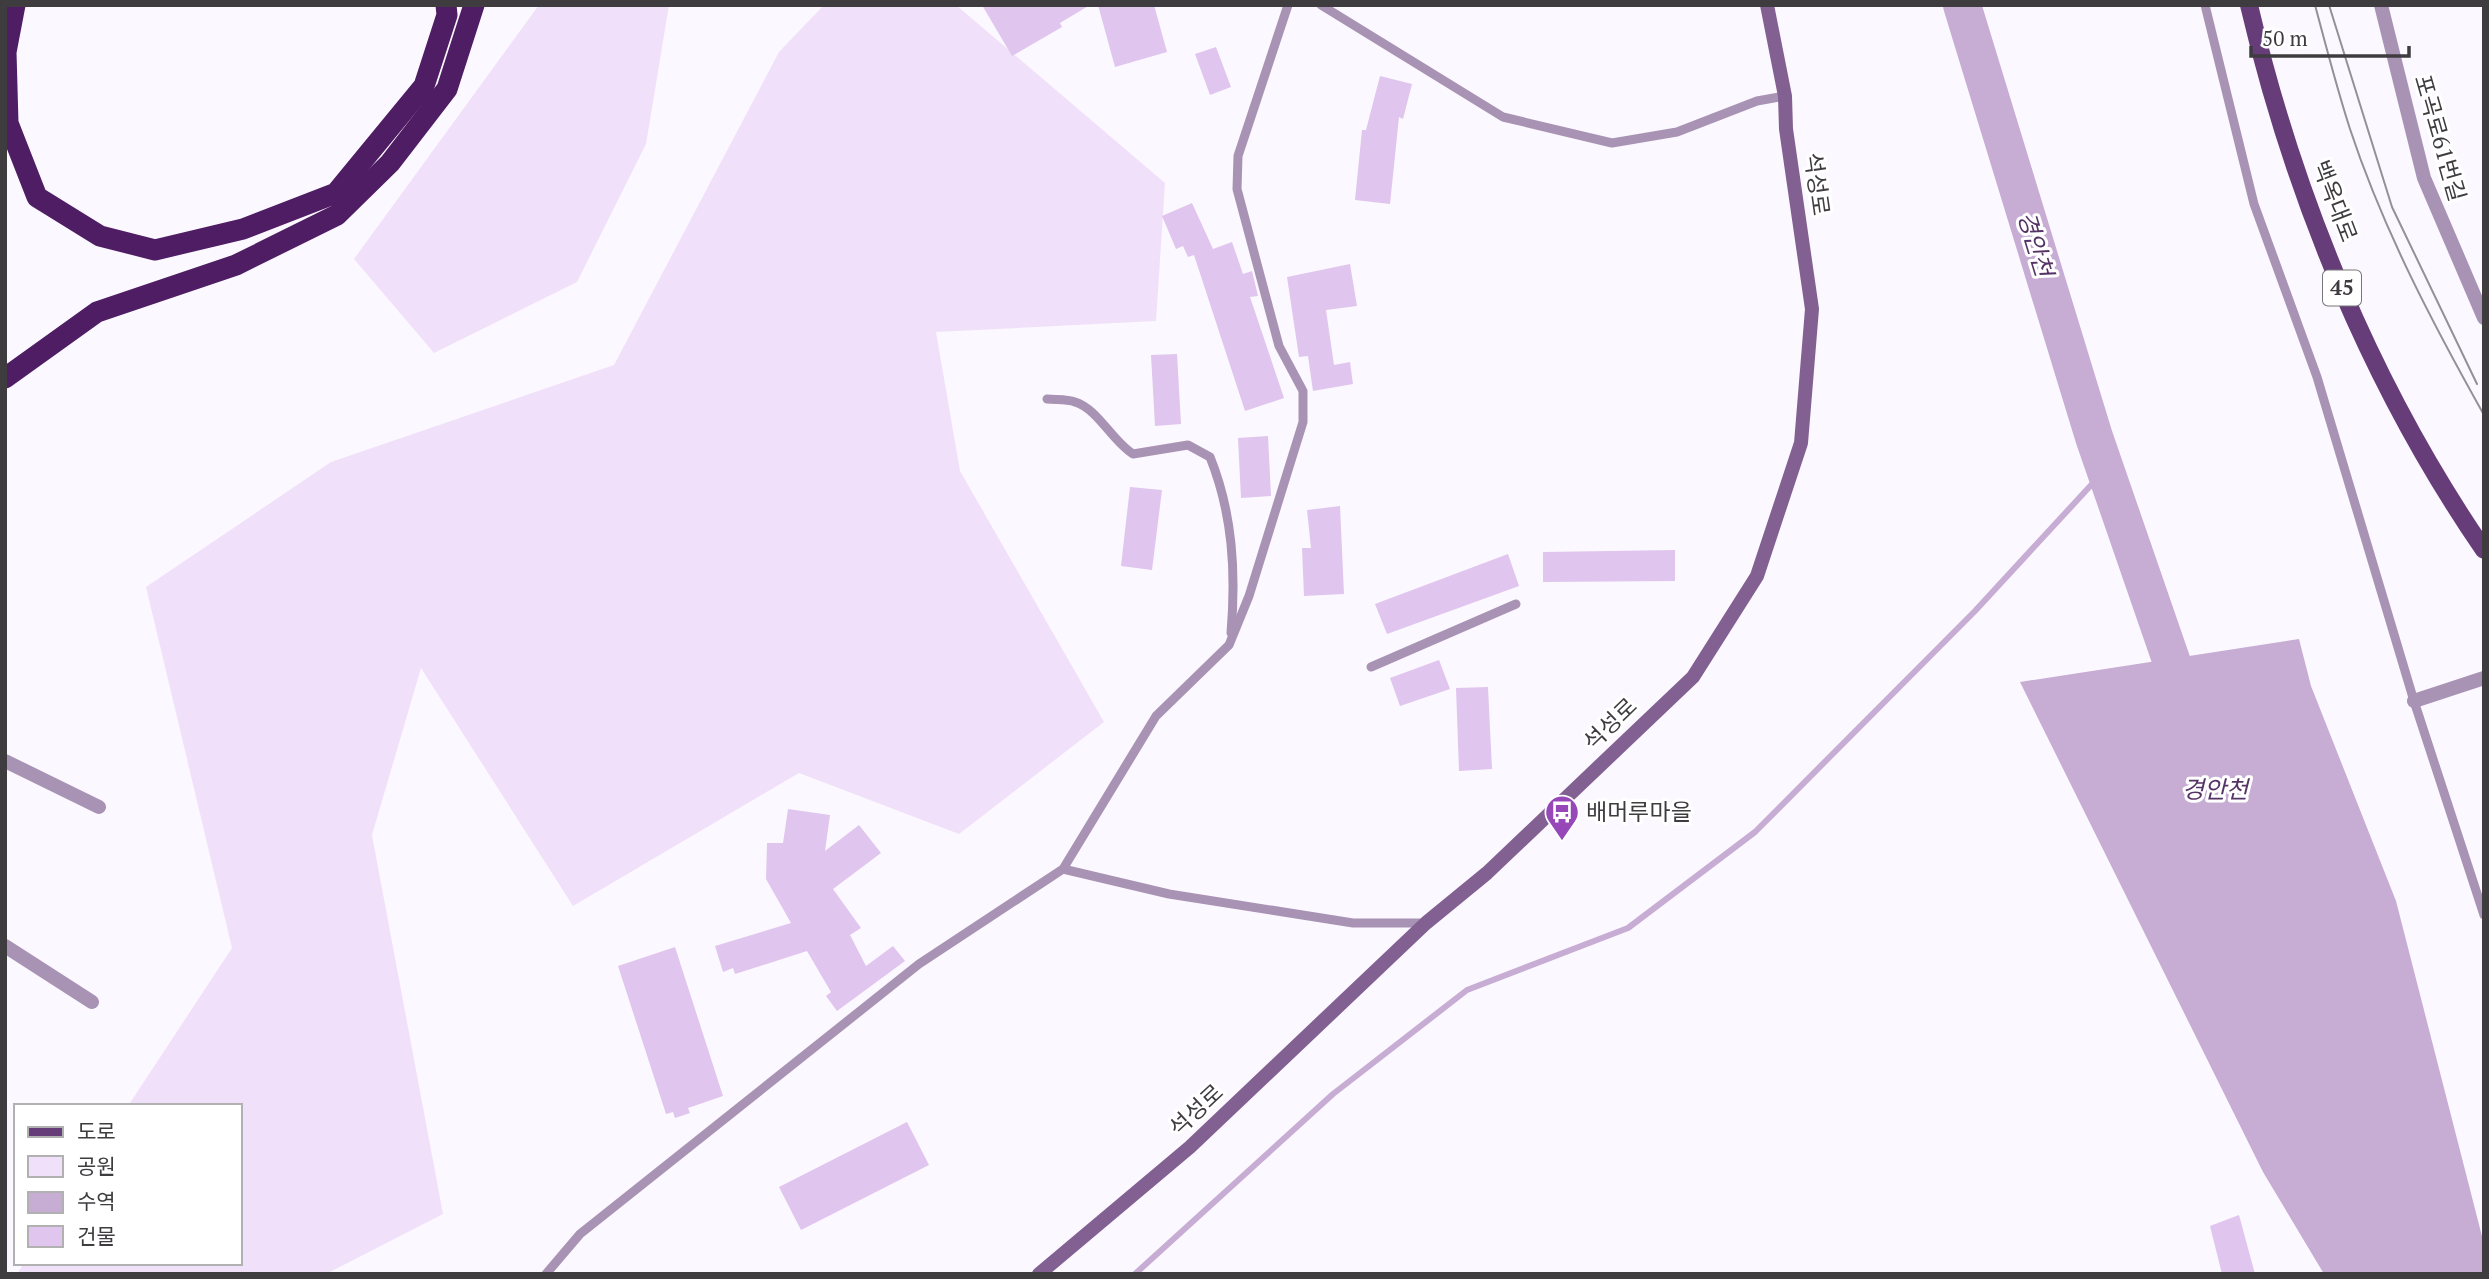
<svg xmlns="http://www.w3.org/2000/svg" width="2489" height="1279" font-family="'PT Serif','Noto Sans KR',serif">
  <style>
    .green { fill: #f1e0fa }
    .water { fill: #c7acd4 }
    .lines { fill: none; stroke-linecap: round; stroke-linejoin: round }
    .stream { stroke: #c7acd4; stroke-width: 6 }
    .river { stroke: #c7acd4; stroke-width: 38 }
    .building { fill: #e0c5ee }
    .lane { stroke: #a993b5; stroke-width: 9 }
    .street { stroke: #a993b5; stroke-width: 14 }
    .secondary { stroke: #826192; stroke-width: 14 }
    .primary { stroke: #663d79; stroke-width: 18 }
    .highway { stroke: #4e1d63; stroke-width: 21 }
    .tram { stroke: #949196; stroke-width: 2 }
    .labels { text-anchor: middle; stroke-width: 6; stroke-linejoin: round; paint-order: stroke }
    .shield { fill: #fff; stroke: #787679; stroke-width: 2 }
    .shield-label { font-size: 21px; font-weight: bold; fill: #3e3c3f }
    .street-label { font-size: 23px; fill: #3e3c3f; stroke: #fff }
    .poi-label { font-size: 23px; fill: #3e3c3f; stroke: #fff; text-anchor: start }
    .water-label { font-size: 24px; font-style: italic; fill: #563367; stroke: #fff }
  </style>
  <rect width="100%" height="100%" fill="#fcf8ff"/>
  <g class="green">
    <polygon points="539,5 669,5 646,144 577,282 434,353 354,259"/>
    <polygon points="824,5 956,5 1165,183 1156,321 936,332 960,471 1104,722 959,834 799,773 573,906 421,668 372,835 443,1214 326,1274 17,1274 24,1263 240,1263 240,1106 128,1106 232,948 146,587 331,462 614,365 779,52"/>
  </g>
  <polygon class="water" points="2299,639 2311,686 2396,901 2484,1244 2484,1274 2324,1274 2263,1172 2020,682"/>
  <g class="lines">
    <polyline class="stream" points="1135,1274 1333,1094 1467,990 1628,928 1755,832 1975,611 2105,470"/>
    <polyline class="river" points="1962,5 2094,437 2188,709"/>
  </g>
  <g class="building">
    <polygon points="982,5 1090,5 1060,23 1062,27 1012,56"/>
    <polygon points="1098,5 1154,5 1167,52 1115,67"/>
    <polygon points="1216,47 1231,87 1210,95 1195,54"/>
    <polygon points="1380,76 1412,84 1403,119 1399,117 1390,204 1355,200 1362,130 1366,130"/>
    <polygon points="1192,203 1213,249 1232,242 1243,274 1252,271 1258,296 1250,297 1284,398 1245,411 1194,255 1188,257 1183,246 1176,249 1162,216"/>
    <polygon points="1350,264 1357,306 1326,310 1334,365 1350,362 1353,384 1313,391 1308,356 1299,357 1287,277"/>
    <polygon points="1177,354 1181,424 1155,426 1151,355"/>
    <polygon points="1268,436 1271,496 1241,498 1238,438"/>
    <polygon points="1130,487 1162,490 1152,570 1121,566"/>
    <polygon points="1340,506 1344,594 1304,596 1302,548 1311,548 1307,510"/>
    <polygon points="1675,550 1675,581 1543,582 1543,552"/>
    <polygon points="1508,554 1519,586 1387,634 1375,604"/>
    <polygon points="1439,660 1450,689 1400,706 1390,678"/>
    <polygon points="1488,687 1492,769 1459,771 1456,688"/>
    <polygon points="788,809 830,815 825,851 859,825 881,853 833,889 861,928 850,935 866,966 893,946 905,961 837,1011 826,996 831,992 807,951 735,974 733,968 723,972 715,946 791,923 766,879 767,843 783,843"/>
    <polygon points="675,947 723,1096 688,1108 690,1113 675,1118 673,1112 666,1114 618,966"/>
    <polygon points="907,1122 929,1165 801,1230 779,1187"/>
    <polygon points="2239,1215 2255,1274 2222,1274 2210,1226"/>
  </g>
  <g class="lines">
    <g class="lane">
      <polyline points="1321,5 1503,117 1612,143 1677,132 1757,101 1785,96"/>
      <polyline points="2205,5 2254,204 2317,377 2414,701 2484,915"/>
      <path d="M1047,399C1056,400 1067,399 1075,402C1098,409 1112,441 1133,454L1188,445L1210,457C1233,514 1236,573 1231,633"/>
      <polyline points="1371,667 1516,604"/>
      <polyline points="1063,869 1169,894 1353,923 1424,923"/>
      <polyline points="546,1274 580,1234 919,964 1063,869 1156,716 1229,645 1249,596 1303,422 1303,391 1279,346 1237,189 1238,156 1288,5"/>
    </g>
    <g class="street">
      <polyline points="2381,5 2424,178 2484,318"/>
      <polyline points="2414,701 2484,678"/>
      <polyline points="5,761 99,807"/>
      <polyline points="5,946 92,1002"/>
    </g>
    <polyline class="secondary" points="1039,1274 1190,1147 1426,923 1487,873 1693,677 1757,576 1801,443 1812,309 1786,129 1785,96 1767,5"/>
    <path class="primary" d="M2249,5C2294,197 2372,387 2484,550"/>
    <g class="highway">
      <polyline points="15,5 6,52 8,123 37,197 100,236 155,250 243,229 336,193 424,86 447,15 446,5"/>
      <polyline points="5,378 97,312 236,265 337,215 390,163 447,89 474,5"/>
    </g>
    <g class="tram">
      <path d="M2315,5C2326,46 2337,89 2350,129C2383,229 2433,324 2484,415"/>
      <polyline points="2329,5 2392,207 2477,384"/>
    </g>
  </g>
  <defs>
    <g id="bus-pin" transform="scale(1.75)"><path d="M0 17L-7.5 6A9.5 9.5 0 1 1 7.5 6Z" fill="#9648b9" stroke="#fff"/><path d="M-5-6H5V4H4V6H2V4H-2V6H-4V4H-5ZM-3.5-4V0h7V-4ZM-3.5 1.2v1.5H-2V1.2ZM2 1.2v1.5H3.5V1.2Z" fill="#fff"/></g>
  </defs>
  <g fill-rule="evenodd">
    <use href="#bus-pin" x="1562" y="812"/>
  </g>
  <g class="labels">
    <rect class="shield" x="2323" y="270.5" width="38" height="35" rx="5"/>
    <g class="shield-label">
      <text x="2342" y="295">45</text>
    </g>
    <g class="street-label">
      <text transform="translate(2440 138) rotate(74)" y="8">포곡로61번길</text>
      <text transform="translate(1817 184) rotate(82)" y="8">석성로</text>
      <text transform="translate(2335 201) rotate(69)" y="8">백옥대로</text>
      <text transform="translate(1610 724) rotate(-44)" y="8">석성로</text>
      <text transform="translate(1196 1110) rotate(-43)" y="8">석성로</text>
    </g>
    <g class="poi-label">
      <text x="1586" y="820">배머루마을</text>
    </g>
    <g class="water-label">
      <text transform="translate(2035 244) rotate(73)" y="8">경안천</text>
      <text x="2215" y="798">경안천</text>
    </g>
  </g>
  <rect width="2489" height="1279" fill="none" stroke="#3e3c3f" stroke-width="14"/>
  <rect x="14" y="1104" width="228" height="161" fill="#ffffff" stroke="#b2b1b2" stroke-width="2"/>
  <rect x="28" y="1127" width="35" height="10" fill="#663d79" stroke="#b2b1b2" stroke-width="2"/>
  <text x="77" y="1139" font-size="21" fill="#3e3c3f">도로</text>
  <rect x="28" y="1156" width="35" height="21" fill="#f1e0fa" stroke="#b2b1b2" stroke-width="2"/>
  <text x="77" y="1174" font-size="21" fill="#3e3c3f">공원</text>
  <rect x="28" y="1192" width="35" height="21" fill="#c7acd4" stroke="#b2b1b2" stroke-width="2"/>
  <text x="77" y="1209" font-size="21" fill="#3e3c3f">수역</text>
  <rect x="28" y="1226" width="35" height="21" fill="#e0c5ee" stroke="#b2b1b2" stroke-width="2"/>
  <text x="77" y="1244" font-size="21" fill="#3e3c3f">건물</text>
  <path d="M2251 46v10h158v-10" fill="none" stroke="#3e3c3f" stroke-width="3.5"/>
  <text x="2262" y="46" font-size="21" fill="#3e3c3f" stroke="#ffffff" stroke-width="5" paint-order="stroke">50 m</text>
</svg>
